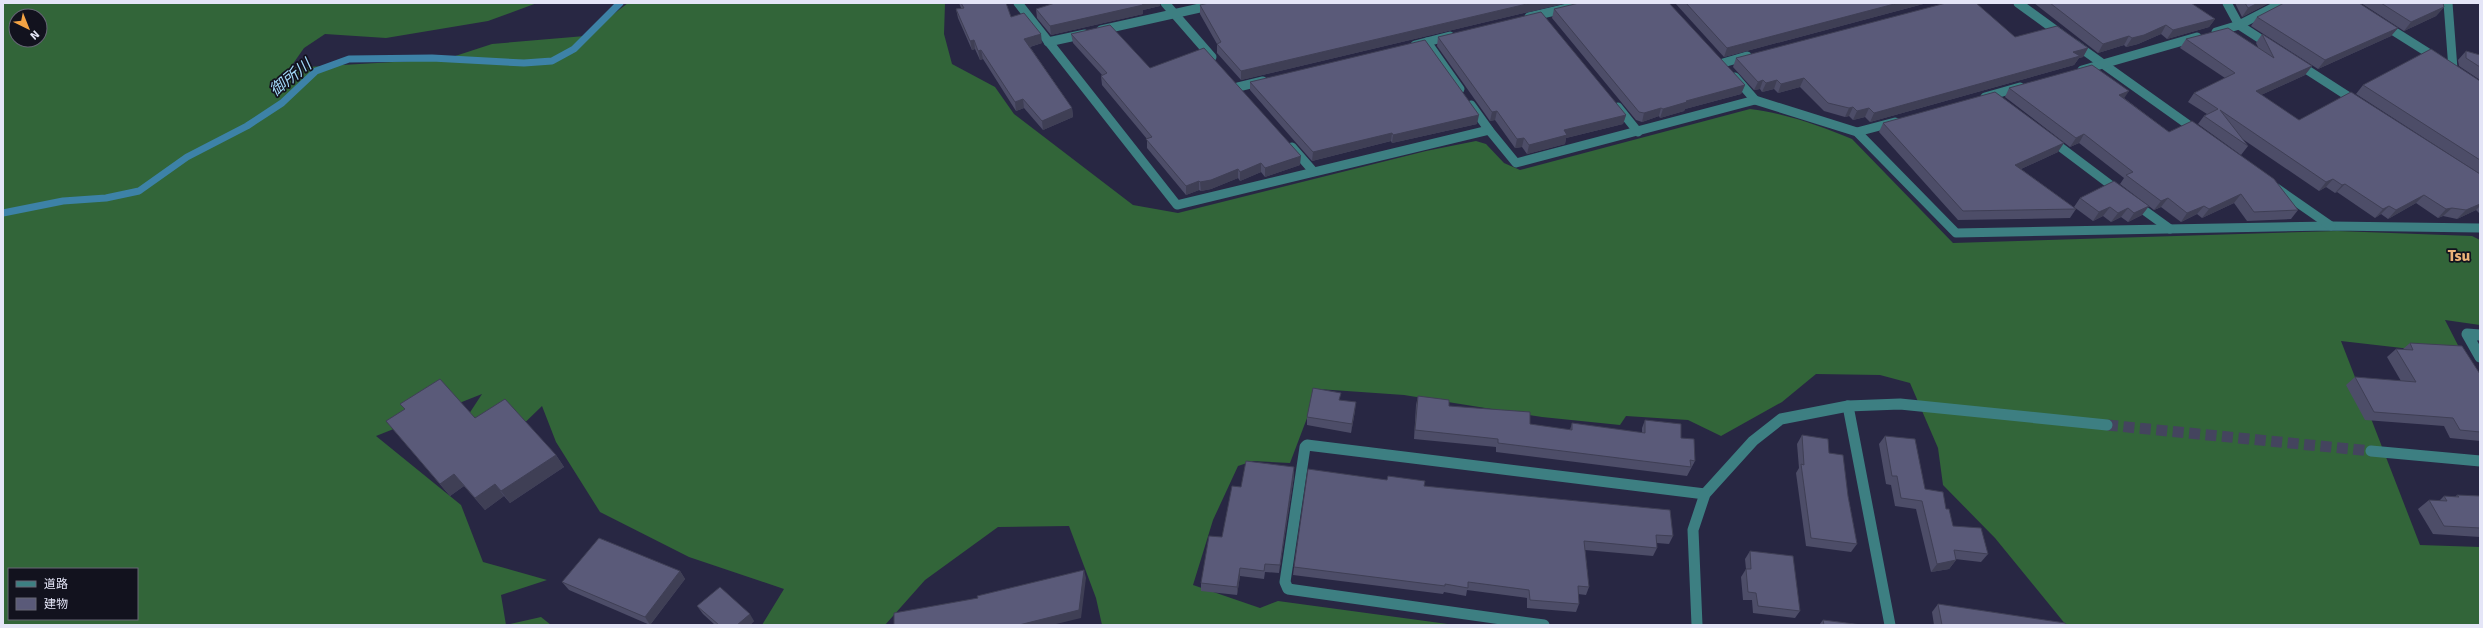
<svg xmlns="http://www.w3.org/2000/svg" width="2483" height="628" font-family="Signika,'Noto Sans JP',sans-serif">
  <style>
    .forest { fill: #326539; fill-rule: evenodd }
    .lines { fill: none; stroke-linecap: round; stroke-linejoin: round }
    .stream { stroke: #3d82a7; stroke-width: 7 }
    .minor-tunnel { stroke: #44445e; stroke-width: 11; stroke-dasharray: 11 5.5; stroke-linecap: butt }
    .minor-far1 { stroke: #3d7f82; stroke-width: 9 }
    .minor { stroke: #3d7f82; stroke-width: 11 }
    .wall { fill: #4d4d68 }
    .shaded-wall { fill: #3f3f55 }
    .building { fill: #5a5a79; stroke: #3f3f55 }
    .labels { text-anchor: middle; stroke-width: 3.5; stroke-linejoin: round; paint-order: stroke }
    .water-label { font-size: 16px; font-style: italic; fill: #a2d8f8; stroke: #12121e }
    .neighbourhood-label { font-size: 16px; font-weight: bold; fill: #ebb378; stroke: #12121e }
  </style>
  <rect width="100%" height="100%" fill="#282743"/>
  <path class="forest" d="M3,3H537L488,21L386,38L325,34L304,48L290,68L446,59L492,44L585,36L628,3H945L944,34L952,64L995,87L1014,114L1133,205L1178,213L1426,151L1476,141L1486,144L1504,163L1520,170L1750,109C1784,113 1821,126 1852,139L1953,243L2337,231L2472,236L2480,240V325L2445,320L2463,355L2341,341L2420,545L2480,547V625H2066L1995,538L1943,485L1938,448L1910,383L1880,375L1816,374L1782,402L1721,436L1688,420L1626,416L1620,425L1542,417L1404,395L1318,389L1290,463L1253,461L1238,466L1213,520L1193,585L1260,608L1278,601L1455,625H1102L1096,598L1069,526L998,527L925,580L885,625H762L784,589L689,557L600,512L556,442L542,406L507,440L465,420L482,394L376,436L461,505L483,562L547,580L501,595L506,625L541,617L551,625H3ZM16,16H40V40H16ZM9,569H137V619H9Z"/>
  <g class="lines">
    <polyline class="stream" points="3,213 63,201 106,198 139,191 187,157 247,126 282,103 316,71 349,59 432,58 524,63 552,61 574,49 620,3"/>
    <polyline class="minor-tunnel" points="2107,425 2371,451"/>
    <g class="minor-far1">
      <polyline points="1018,3 1177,205 1489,130 1516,163 1755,100 1857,132 1956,233 2331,226 2480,228"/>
      <polyline points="1165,3 1212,57"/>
      <polyline points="2018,3 2062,35"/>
      <polyline points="2227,3 2239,25 2270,45"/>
      <polyline points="2448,3 2453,69"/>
      <polyline points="1529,17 1589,3"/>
      <polyline points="2384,25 2438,59"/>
      <polyline points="1101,30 1222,3"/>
      <polyline points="2216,32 2239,25 2282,3"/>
      <polyline points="1048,42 1085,34"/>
      <polyline points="1427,42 1460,89"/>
      <polyline points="2075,44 2197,131"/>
      <polyline points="1415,45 1450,36"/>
      <polyline points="1723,63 1747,56"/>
      <polyline points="2298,64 2357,102"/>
      <polyline points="2082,70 2197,37"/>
      <polyline points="1735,77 1755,100"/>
      <polyline points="1238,87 1263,81"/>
      <polyline points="1985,97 2020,87"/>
      <polyline points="1471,105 1489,130"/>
      <polyline points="1618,107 1638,132"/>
      <polyline points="1857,132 1895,122"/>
      <polyline points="2051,140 2120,192"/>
      <polyline points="1292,147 1313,171"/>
      <polyline points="2275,187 2331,226"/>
      <polyline points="2134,203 2170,229"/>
    </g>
    <g class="minor">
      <polyline points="2480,335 2467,334 2480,357"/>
      <polyline points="1848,406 1890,625"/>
      <polyline points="2371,451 2480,461"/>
      <polyline points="1544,625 1288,589 1285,582 1305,447 1307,445 1705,494"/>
      <polyline points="1697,625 1693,530 1705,494 1753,441 1781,419 1848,406 1900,404 2107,425"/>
    </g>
  </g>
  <g class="wall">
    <polygon points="959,3 1006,3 1011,17 1042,43 1030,47 1072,108 1073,117 1043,130 1024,108 1016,111 983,59 980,60 975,49 972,50 958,18 956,9 961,8"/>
    <polygon points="1209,3 1566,3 1241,80 1217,53 1217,44 1200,14 1200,5"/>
    <polygon points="1675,3 1927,3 1724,57"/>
    <polygon points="2034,3 2191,3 2215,19 2209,27 2167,39 2161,34 2138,44 2126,47 2124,45 2098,53"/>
    <polygon points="2235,3 2269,3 2242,17"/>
    <polygon points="2361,3 2443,3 2444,7 2436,16 2404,31"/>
    <polygon points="1160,6 1143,10 1143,14 1051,35 1037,18 1036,9"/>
    <polygon points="1554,9 1745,85 1741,94 1685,109 1684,111 1660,118 1659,116 1642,122 1636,120 1552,18"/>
    <polygon points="2257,17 2398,28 2391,36 2318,69 2251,26"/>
    <polygon points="1071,34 1150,68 1300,165 1265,177 1261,172 1240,181 1238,178 1211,189 1201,191 1199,190 1186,195 1147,148 1147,139 1102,85 1101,76 1102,75 1073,43"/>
    <polygon points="2262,34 2312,66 2305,75 2261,95 2299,120 2480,174 2480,214 2476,210 2457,219 2443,216 2438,218 2416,203 2388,219 2381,214 2375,218 2337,192 2335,193 2326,187 2319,191 2241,138 2248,146 2241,155 2198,124 2204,116 2207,114 2188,102 2194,93 2225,78 2180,48 2186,39 2258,47 2256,43"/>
    <polygon points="1438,37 1626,115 1623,124 1566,138 1565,144 1527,154 1522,147 1515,148 1495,120 1490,121 1437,46"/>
    <polygon points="2015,37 2088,48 2083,57 2079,58 2074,65 1870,122 1865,117 1853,120 1849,116 1845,117 1824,111 1800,87 1778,93 1774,89 1762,92 1760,89 1754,90 1733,67 1736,58"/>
    <polygon points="2466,51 2480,55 2480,80 2459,66 2458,60"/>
    <polygon points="2480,81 2480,174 2356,94 2363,85"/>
    <polygon points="1250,82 1477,124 1392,143 1391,141 1312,161 1250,90"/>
    <polygon points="2009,88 2124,98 2169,132 2298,210 2291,219 2247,221 2234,203 2202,218 2197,214 2181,222 2161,207 2154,210 2120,184 2124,178 2079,143 2070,147 2005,97"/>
    <polygon points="1883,123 2058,152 2021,169 2076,209 2070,218 1958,220 1879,132"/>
    <polygon points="2080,198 2149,206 2142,215 2128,222 2121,217 2111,222 2103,216 2093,221 2074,207"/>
    <polygon points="2410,343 2480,374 2480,441 2450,438 2444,426 2365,420 2346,385 2355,377 2401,381 2387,357 2396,349 2403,349"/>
    <polygon points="1418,396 1449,406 1530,424 1570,430 1572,423 1642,433 1642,428 1645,420 1681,438 1695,461 1687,476 1496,452 1496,447 1414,439 1416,405"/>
    <polygon points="1340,400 1355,411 1351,433 1307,425 1307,417"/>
    <polygon points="475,418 556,455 564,467 510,503 504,496 485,510 464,486 450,496 386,421"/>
    <polygon points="1802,435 1829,453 1848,496 1857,544 1851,552 1806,546 1796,473 1799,468 1797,444"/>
    <polygon points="1885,436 1925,489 1946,509 1953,526 1988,554 1981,562 1955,559 1956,560 1949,569 1931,572 1916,509 1895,506 1891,485 1886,484 1879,444"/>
    <polygon points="1294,467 1294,476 1279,573 1265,572 1264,579 1240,576 1237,595 1201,591 1201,583 1222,537 1241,487"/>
    <polygon points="1424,486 1673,536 1669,544 1657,543 1657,548 1653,556 1585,550 1589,587 1586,595 1578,594 1579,604 1576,612 1527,608 1527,598 1467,590 1466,596 1444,592 1443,594 1293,575 1294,567"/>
    <polygon points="2457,495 2480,496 2480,537 2433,534 2418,509 2429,500 2439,501 2444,496 2455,497"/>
    <polygon points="1750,551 1800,611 1795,618 1753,613 1752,600 1743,600 1741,577 1746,569 1745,559"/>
    <polygon points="680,571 685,579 650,625 569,590 562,582"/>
    <polygon points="1938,604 2066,625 1934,625 1932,612"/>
    <polygon points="697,606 754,621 750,625 715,625 703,614"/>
    <polygon points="1823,620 1862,625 1819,625"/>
  </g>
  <g class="shaded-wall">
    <polygon points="1141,3 1160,3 1160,6 1143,10 1143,14 1051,35 1050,26"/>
    <polygon points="1531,3 1566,3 1241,80 1241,71"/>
    <polygon points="1898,3 1927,3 1724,57 1727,48"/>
    <polygon points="2258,3 2269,3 2242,17 2248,8"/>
    <polygon points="2444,7 2436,16 2404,31 2411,22"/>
    <polygon points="2215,19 2209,27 2167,39 2173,30"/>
    <polygon points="2166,25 2161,34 2138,44 2126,47 2132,38"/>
    <polygon points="2398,28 2391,36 2318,69 2325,60"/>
    <polygon points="1041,34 1042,43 1026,48 1024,39"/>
    <polygon points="2129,36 2124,45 2098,53 2103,44"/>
    <polygon points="974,40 975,49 972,50 970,41"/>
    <polygon points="2088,48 2083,57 2079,58 2074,65 1870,122 1874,113 2073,52"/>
    <polygon points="981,50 983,59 980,60 978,51"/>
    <polygon points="2312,66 2305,75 2250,100 2256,91"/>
    <polygon points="1804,78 1800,87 1778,93 1781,84"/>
    <polygon points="1763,80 1760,89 1754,90 1758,82"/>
    <polygon points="1777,80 1774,89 1762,92 1766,83"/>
    <polygon points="1745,85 1741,94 1685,109 1684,111 1660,118 1663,109 1686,101"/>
    <polygon points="2129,91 2123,100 2119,95"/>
    <polygon points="1023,99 1024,108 1016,111 1015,102"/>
    <polygon points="1853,107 1849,116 1845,117 1849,108"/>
    <polygon points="1072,108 1073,117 1043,130 1042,121"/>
    <polygon points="1661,108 1659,116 1642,122 1644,113"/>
    <polygon points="1869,108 1865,117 1853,120 1857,111"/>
    <polygon points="1497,111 1495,120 1490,121 1492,112"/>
    <polygon points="1479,115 1477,124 1392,143 1393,135"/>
    <polygon points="1626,115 1623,124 1566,138 1565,144 1527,154 1529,145 1564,130"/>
    <polygon points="1392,133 1391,141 1312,161 1313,152"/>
    <polygon points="2084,134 2079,143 2070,147 2076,138"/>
    <polygon points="1524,138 1522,147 1515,148 1517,139"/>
    <polygon points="2064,143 2058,152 2010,174 2015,165"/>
    <polygon points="1301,156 1300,165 1265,177 1265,168"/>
    <polygon points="1261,163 1261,172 1240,181 1240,172"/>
    <polygon points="1238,169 1238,178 1211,189 1201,191 1200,182"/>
    <polygon points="2333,179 2326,187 2319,191 2326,182"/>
    <polygon points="1199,181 1199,190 1186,195 1186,186"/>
    <polygon points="2345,184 2337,192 2335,193 2342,185"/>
    <polygon points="2241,194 2234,203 2202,218 2209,209"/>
    <polygon points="2424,195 2416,203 2388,219 2396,210"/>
    <polygon points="2168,198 2161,207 2154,210 2161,201"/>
    <polygon points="2480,204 2480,206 2476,210 2457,219 2466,210"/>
    <polygon points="2149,206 2142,215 2128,222 2134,213"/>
    <polygon points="2204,206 2197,214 2181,222 2187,213"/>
    <polygon points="2389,206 2381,214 2375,218 2383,209"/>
    <polygon points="2110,207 2103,216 2093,221 2099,212"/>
    <polygon points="2128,208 2121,217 2111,222 2118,213"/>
    <polygon points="2452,208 2443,216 2438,218 2446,209"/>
    <polygon points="1356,402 1355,411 1351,433 1352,424"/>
    <polygon points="556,455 564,467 510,503 501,491"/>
    <polygon points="1294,467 1294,476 1279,573 1280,565"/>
    <polygon points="454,474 464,486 450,496 440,484"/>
    <polygon points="495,484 504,496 485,510 475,498"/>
    <polygon points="1956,560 1949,569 1931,572 1937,564"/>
    <polygon points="1240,568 1240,576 1237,595 1237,587"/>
    <polygon points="1084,570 1086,578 1081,618 1052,625 1019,625"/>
    <polygon points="680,571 685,579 650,625 645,617"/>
    <polygon points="750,614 754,621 750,625 737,625"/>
  </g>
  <g class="building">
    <polygon points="961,3 1006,3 1011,17 1024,13 1041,34 1024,39 1072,108 1042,121 1023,99 1015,102 981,50 978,51 974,40 970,41 956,9 964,8"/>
    <polygon points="1055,3 1142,3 1143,5 1050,26 1036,9"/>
    <polygon points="1209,3 1531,3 1241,71 1217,44 1221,42 1200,5"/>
    <polygon points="1579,3 1669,3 1745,85 1686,101 1687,102 1663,109 1661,108 1644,113 1639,112 1554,9"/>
    <polygon points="1686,3 1898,3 1727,48"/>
    <polygon points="1946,3 1976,3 2015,37 2057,26 2088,48 2073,52 2080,56 1874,113 1869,108 1857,111 1853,107 1849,108 1828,103 1804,78 1781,84 1777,80 1766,83 1763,80 1758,82 1736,58"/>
    <polygon points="2050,3 2191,3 2215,19 2173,30 2166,25 2144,35 2132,38 2129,36 2103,44"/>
    <polygon points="2245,3 2258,3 2248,8"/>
    <polygon points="2284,3 2359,3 2398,28 2325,60 2257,17"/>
    <polygon points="2381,3 2443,3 2444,7 2411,22"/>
    <polygon points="1541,12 1626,115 1564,130 1567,135 1529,145 1524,138 1517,139 1497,111 1492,112 1438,37"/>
    <polygon points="1110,25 1150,68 1204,48 1301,156 1265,168 1261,163 1240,172 1238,169 1211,180 1200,182 1199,181 1186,186 1146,139 1152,137 1101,76 1107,73 1071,34"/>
    <polygon points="2228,28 2274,58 2262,34 2312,66 2256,91 2299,120 2351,92 2480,174 2480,204 2466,210 2452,208 2446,209 2424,195 2396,210 2389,206 2383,209 2345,184 2342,185 2333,179 2326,182 2220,110 2248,146 2204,116 2218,109 2194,93 2235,73 2186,39"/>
    <polygon points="1425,40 1479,115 1393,135 1392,133 1313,152 1250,82"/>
    <polygon points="2431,49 2480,81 2480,160 2363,85"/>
    <polygon points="2466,51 2480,55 2480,67 2466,58"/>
    <polygon points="2092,65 2129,91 2119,95 2169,132 2192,121 2274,179 2298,210 2254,212 2241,194 2209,209 2204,206 2187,213 2168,198 2161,201 2126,175 2133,172 2084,134 2076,138 2009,88"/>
    <polygon points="1995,92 2064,143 2015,165 2076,209 1963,211 1883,123"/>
    <polygon points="2114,181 2149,206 2134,213 2128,208 2118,213 2110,207 2099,212 2080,198"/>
    <polygon points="2410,343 2462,346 2480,374 2480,432 2460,430 2453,418 2374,412 2355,377 2416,382 2396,349 2413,350"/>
    <polygon points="440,379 475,418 505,399 556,455 501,491 495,484 475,498 454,474 440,484 386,421 405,409 400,404"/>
    <polygon points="1313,388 1341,393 1339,400 1356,402 1352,424 1307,417"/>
    <polygon points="1418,396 1449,400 1449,406 1530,412 1530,424 1572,430 1572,423 1645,433 1645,420 1681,424 1681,438 1694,439 1695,461 1690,460 1691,467 1498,443 1498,439 1415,430"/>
    <polygon points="1802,435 1828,439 1829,453 1843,455 1848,496 1857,544 1811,538 1801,464 1804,465"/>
    <polygon points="1885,436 1915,439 1925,489 1943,492 1946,509 1949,509 1953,526 1981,528 1988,554 1954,550 1956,560 1937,564 1922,501 1901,498 1897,476 1892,476"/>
    <polygon points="1246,461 1294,467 1280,565 1265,564 1264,571 1240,568 1237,587 1201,583 1209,536 1222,537 1232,486 1241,487"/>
    <polygon points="1308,469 1387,480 1388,476 1425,481 1424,486 1670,510 1673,536 1656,535 1657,548 1584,541 1589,587 1578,586 1579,604 1530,600 1529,590 1468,582 1468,588 1445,584 1445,586 1294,567"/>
    <polygon points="2457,495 2480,496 2480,528 2444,526 2429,500 2447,501 2444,496 2459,497"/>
    <polygon points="599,538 680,571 645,617 562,582"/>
    <polygon points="1750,551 1793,556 1800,611 1758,606 1756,593 1748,592 1746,569 1751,569"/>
    <polygon points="1084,570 1079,610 1019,625 894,625 894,613 978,598 977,596"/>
    <polygon points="720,587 750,614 737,625 719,625 697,606"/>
    <polygon points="1938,604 2065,623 2066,625 1942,625"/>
    <polygon points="1823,620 1862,625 1824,625"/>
  </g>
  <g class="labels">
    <g class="water-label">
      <text transform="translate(290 77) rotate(-39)" y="6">御所川</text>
    </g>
    <g class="neighbourhood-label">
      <text x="2459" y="261">Tsu</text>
    </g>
  </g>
  <rect width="2483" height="628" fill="none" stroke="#e4e5f7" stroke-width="8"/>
  <rect x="8" y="568" width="130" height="52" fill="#12121e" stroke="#666675"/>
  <rect x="16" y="581" width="20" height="6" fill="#3d7f82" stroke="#666675"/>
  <text x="44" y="588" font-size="12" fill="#e4e5f7">道路</text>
  <rect x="16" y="598" width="20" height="12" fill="#5a5a79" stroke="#666675"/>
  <text x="44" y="608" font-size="12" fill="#e4e5f7">建物</text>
  <g transform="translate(28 28) rotate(137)"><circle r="19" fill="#12121e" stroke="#666675"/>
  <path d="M0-3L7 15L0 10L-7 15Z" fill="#f4a344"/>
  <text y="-6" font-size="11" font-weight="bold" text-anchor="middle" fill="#e4e5f7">N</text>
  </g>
</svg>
